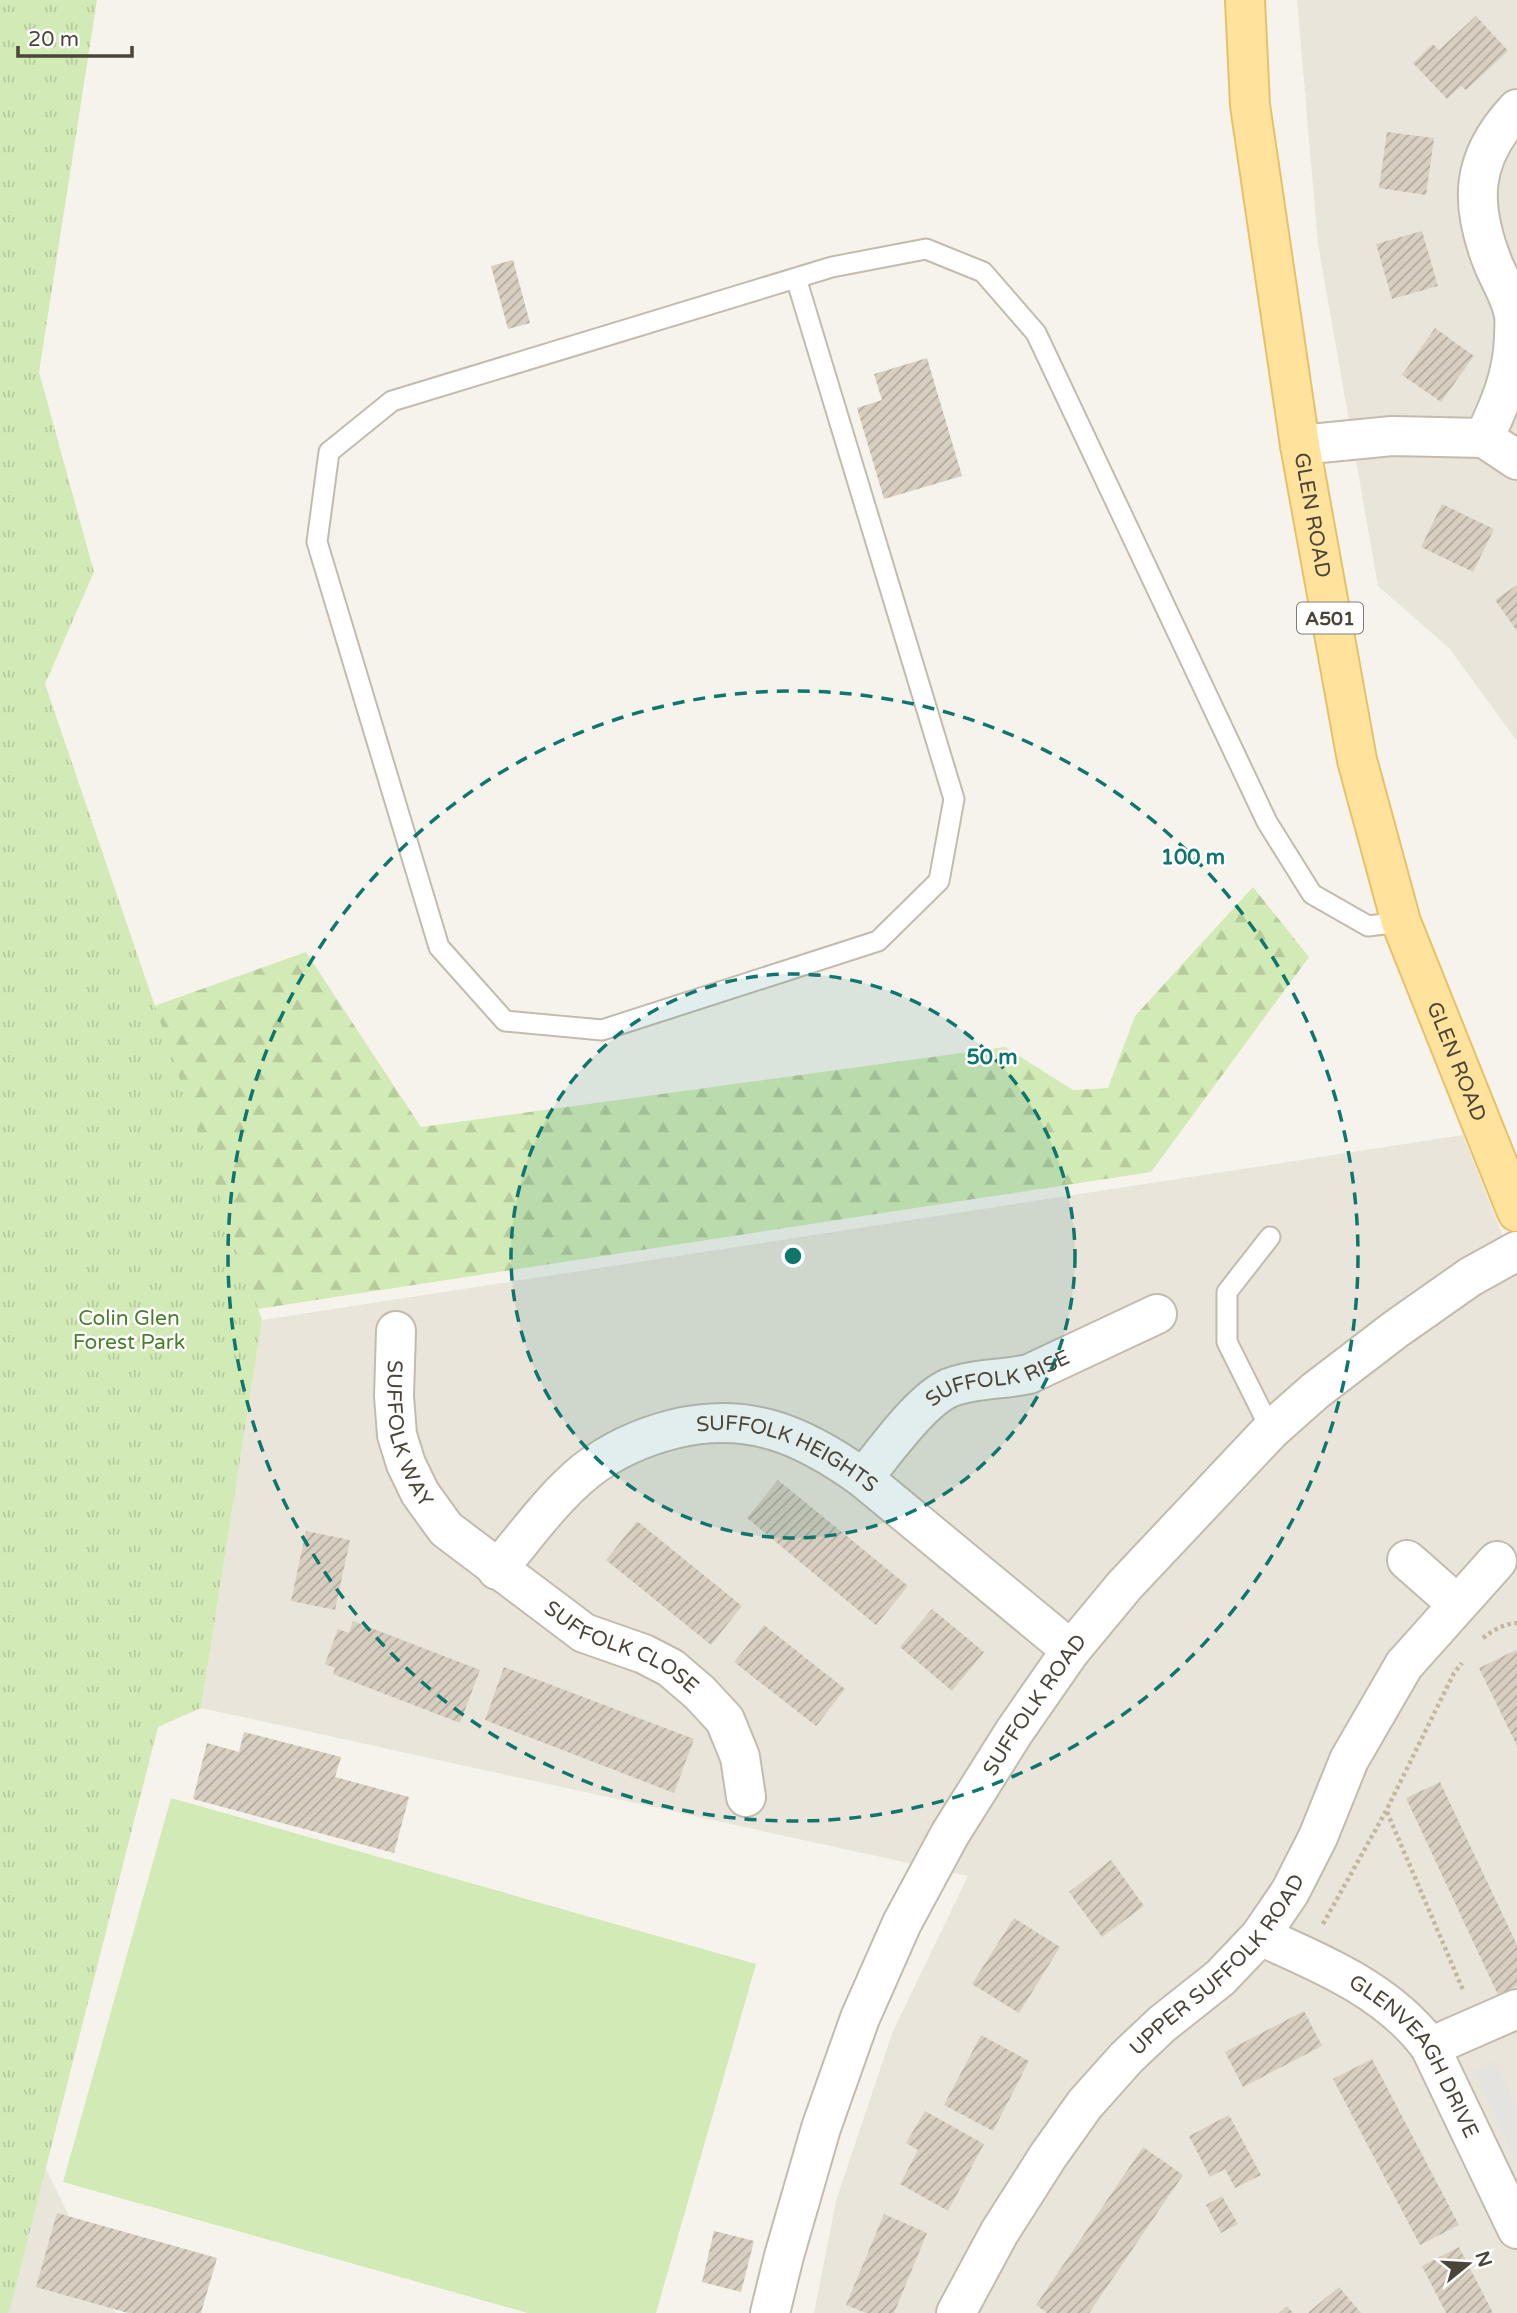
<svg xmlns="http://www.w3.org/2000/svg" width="1517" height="2313" font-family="'Varela Round',sans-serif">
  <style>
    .residential { fill: #eae5da }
    .forest { fill: url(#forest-firs) }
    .park { fill: url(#park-tufts) }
    .pitch { fill: #d2eab5 }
    .parking { fill: #e5e3e0 }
    .building { fill: url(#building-hatch) }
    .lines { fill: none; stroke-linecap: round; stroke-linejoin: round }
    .service-casing { stroke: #c2bbae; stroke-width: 23 }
    .minor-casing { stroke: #c2bbae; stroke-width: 42 }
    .primary-casing { stroke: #e6c16a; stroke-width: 42 }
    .path { stroke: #c4b79f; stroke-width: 4.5; stroke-dasharray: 3.5 3.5; stroke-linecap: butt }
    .service { stroke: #fff; stroke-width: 19 }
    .minor { stroke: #fff; stroke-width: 38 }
    .primary { stroke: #ffe39c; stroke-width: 38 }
    .ring { fill: none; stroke: #0f766e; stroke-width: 3.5; stroke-dasharray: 12 9 }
    .labels { text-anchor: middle; stroke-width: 5; stroke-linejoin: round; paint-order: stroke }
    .shield { fill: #fff; stroke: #817c74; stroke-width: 2 }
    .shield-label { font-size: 19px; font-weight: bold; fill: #4b4439 }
    .street-label { font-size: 21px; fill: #4b4439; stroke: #fff }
    .park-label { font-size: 21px; fill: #4a7f2a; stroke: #fff }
    .centre { fill: #0f766e; stroke: #fff; stroke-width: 3.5 }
    .ring-label { font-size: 21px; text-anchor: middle; font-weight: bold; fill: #0f766e; stroke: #fff; stroke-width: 5; stroke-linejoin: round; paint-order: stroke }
  </style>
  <defs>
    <pattern id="forest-firs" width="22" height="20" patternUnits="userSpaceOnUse" patternTransform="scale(1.75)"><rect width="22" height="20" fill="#d2eab5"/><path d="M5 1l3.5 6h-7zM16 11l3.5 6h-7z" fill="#b6ca9c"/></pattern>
    <pattern id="park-tufts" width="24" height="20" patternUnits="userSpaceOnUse" patternTransform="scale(1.75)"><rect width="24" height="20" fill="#d2eab5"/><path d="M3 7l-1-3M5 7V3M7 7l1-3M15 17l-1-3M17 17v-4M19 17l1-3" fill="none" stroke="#b6ca9c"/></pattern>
    <pattern id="building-hatch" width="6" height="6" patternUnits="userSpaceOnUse" patternTransform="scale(1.75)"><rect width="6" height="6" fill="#d8cfc1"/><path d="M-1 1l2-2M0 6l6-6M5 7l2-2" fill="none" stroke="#b1aa9e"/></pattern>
  </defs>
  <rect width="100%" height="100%" fill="#f6f3ec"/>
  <g class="residential">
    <polygon points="1297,0 1517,0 1517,741 1449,648 1378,586 1318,244"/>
    <polygon points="1463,1135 1517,1272 1517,2313 814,2313 836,2201 893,2031 968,1876 201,1708 262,1320"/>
    <polygon points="0,2074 116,2313 0,2313"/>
  </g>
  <polygon class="forest" points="0,0 84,0 24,358 31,693 129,1015 306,952 421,1127 1005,1047 1073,1090 1108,1088 1135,1016 1253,887 1309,957 1151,1172 250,1310 152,1717 0,2313"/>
  <polygon class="park" points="0,0 97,0 39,372 94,572 45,684 262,1320 201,1708 158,1727 9,2313 0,2313"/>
  <polygon class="pitch" points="171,1798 756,1964 656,2313 528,2313 63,2182"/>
  <polygon class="parking" points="1495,2061 1517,2108 1517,2163 1475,2071"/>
  <g class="building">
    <polygon points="1476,16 1508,51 1466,90 1461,86 1447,99 1413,63 1433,44 1439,50"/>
    <polygon points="1387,132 1434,138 1426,195 1379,188"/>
    <polygon points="1422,231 1438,286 1392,299 1376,244"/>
    <polygon points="513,260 530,323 508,329 491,266"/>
    <polygon points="1435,328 1474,356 1441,402 1402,375"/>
    <polygon points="927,358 962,476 884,499 857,408 882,400 874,374"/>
    <polygon points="1442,504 1494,529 1473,572 1421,547"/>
    <polygon points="1517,585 1517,631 1495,600"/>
    <polygon points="778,1480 908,1586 876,1625 747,1518"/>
    <polygon points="637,1521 742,1606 711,1645 606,1560"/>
    <polygon points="306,1531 350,1540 335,1610 291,1601"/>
    <polygon points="932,1609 984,1652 952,1691 900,1647"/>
    <polygon points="353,1621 480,1670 460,1723 333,1674 335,1668 325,1664 338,1629 349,1633"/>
    <polygon points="764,1625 845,1689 816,1726 734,1662"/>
    <polygon points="1516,1650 1517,1651 1517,1746 1479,1668"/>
    <polygon points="504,1667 694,1739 674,1793 485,1720"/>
    <polygon points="244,1732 341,1757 335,1777 409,1797 394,1853 193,1799 207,1743 239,1752"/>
    <polygon points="1440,1782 1517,1945 1517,1986 1498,1995 1406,1798"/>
    <polygon points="1111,1860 1144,1906 1102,1937 1069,1892"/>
    <polygon points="1014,1918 1060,1947 1019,2013 972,1984"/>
    <polygon points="1304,2011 1322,2046 1243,2087 1225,2052"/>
    <polygon points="981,2035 1029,2061 993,2131 944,2105"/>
    <polygon points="1372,2059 1459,2225 1420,2245 1333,2079"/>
    <polygon points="925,2111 984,2144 948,2211 900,2184 918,2150 906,2143"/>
    <polygon points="1229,2115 1261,2175 1235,2188 1225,2169 1210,2177 1189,2136"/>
    <polygon points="1143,2147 1183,2175 1089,2313 1047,2313 1036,2305"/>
    <polygon points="1222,2196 1238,2224 1221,2233 1206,2205"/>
    <polygon points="57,2213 217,2258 201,2313 128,2313 36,2287"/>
    <polygon points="884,2214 927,2233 894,2313 866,2313 846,2305"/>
    <polygon points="714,2231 754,2241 741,2292 702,2282"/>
    <polygon points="1459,2247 1478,2284 1493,2313 1446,2313 1422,2266"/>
    <polygon points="1339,2287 1361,2313 1308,2313 1316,2306"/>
    <polygon points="1287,2306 1293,2313 1279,2313"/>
  </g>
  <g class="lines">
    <g class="service-casing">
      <g id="service">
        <polyline points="796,278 954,799 939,881 878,941 602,1030 505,1021 439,947 317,542 329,452 392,401 832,267 926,249 983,272 1036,333 1267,822 1312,894 1368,926 1401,922"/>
        <polyline points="1270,1237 1227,1292 1227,1342 1271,1430"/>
      </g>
    </g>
    <g class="minor-casing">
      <g id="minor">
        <path d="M1484,438C1500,405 1513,374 1514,337C1514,330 1515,322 1514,315C1511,298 1501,282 1494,266C1469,204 1470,159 1517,109"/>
        <polyline points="1300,445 1392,436 1484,438 1517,460"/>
        <path id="s1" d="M396,1331L394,1396L397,1435L406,1464L420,1493L446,1529L584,1633L644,1654L671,1668L700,1693L725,1720L740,1757L746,1797"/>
        <path id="s2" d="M863,1478C884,1453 920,1401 949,1388C974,1378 1003,1380 1029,1374L1157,1314"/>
        <polyline points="1407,1560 1457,1604"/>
        <path id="s3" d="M497,1570C525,1537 553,1497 587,1470C613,1450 642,1437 674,1429C749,1411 803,1435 863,1478L1071,1650"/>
        <path id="s4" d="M1260,1936C1321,1963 1389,1991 1430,2047L1517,2229"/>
        <polyline points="1430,2047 1517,2009"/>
        <path id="s5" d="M770,2313L784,2256L821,2128L860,2018L902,1923L950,1834L1014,1732L1071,1650L1125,1585L1271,1430L1315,1391L1396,1329L1470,1277L1517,1251"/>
        <path id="s6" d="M956,2313L999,2233L1048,2156L1085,2104L1127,2057L1162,2024L1220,1978L1260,1936L1290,1892L1318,1837L1349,1760L1404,1665L1497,1561"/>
      </g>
    </g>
    <g class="primary-casing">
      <g id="primary">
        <path id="s7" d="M1245,0L1250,105L1300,445L1357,760L1401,922L1517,1212"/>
      </g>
    </g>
    <g class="path">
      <path d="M1483,1638C1493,1630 1504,1624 1517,1623"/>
      <polyline points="1387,1812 1463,1990"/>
      <polyline points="1323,1924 1386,1811 1454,1673 1462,1663"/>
    </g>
    <use href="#service" class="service"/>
    <use href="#minor" class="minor"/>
    <use href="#primary" class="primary"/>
  </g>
  <circle cx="793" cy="1256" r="282" fill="#0f766e" fill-opacity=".12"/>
  <g class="ring">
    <circle cx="793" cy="1256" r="282"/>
    <circle cx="793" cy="1256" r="565"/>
  </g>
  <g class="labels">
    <rect class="shield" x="1297" y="602.5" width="66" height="31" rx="5"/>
    <g class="shield-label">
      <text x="1330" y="625">A501</text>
    </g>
    <g class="street-label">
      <text dy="7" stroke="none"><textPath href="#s7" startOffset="520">GLEN ROAD</textPath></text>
      <text dy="7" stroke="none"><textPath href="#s7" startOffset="1087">GLEN ROAD</textPath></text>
      <text dy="7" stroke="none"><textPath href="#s2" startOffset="175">SUFFOLK RISE</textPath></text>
      <text dy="7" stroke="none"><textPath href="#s1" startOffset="105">SUFFOLK WAY</textPath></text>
      <text dy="7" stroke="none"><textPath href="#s3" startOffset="352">SUFFOLK HEIGHTS</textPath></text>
      <text dy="7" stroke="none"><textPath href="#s1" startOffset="424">SUFFOLK CLOSE</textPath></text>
      <text dy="7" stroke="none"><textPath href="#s5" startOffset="668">SUFFOLK ROAD</textPath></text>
      <text dy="7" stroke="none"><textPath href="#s6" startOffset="439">UPPER SUFFOLK ROAD</textPath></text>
      <text dy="7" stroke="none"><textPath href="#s4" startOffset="203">GLENVEAGH DRIVE</textPath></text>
    </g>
    <g class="park-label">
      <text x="129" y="1325">Colin Glen<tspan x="129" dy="24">Forest Park</tspan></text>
    </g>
  </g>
  <circle cx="793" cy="1256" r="10" class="centre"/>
  <g class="ring-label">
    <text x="1193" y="864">100 m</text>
    <text x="992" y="1064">50 m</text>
  </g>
  <g transform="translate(1468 2264) rotate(72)" stroke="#ffffff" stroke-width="5" paint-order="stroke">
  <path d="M0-5L12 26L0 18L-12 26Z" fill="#4b4439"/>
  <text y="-10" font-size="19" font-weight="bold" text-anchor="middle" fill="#4b4439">N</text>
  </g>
  <path d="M18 46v10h114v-10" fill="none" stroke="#4b4439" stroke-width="3.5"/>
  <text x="28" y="46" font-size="21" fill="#4b4439" stroke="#ffffff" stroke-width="5" paint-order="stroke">20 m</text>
</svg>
